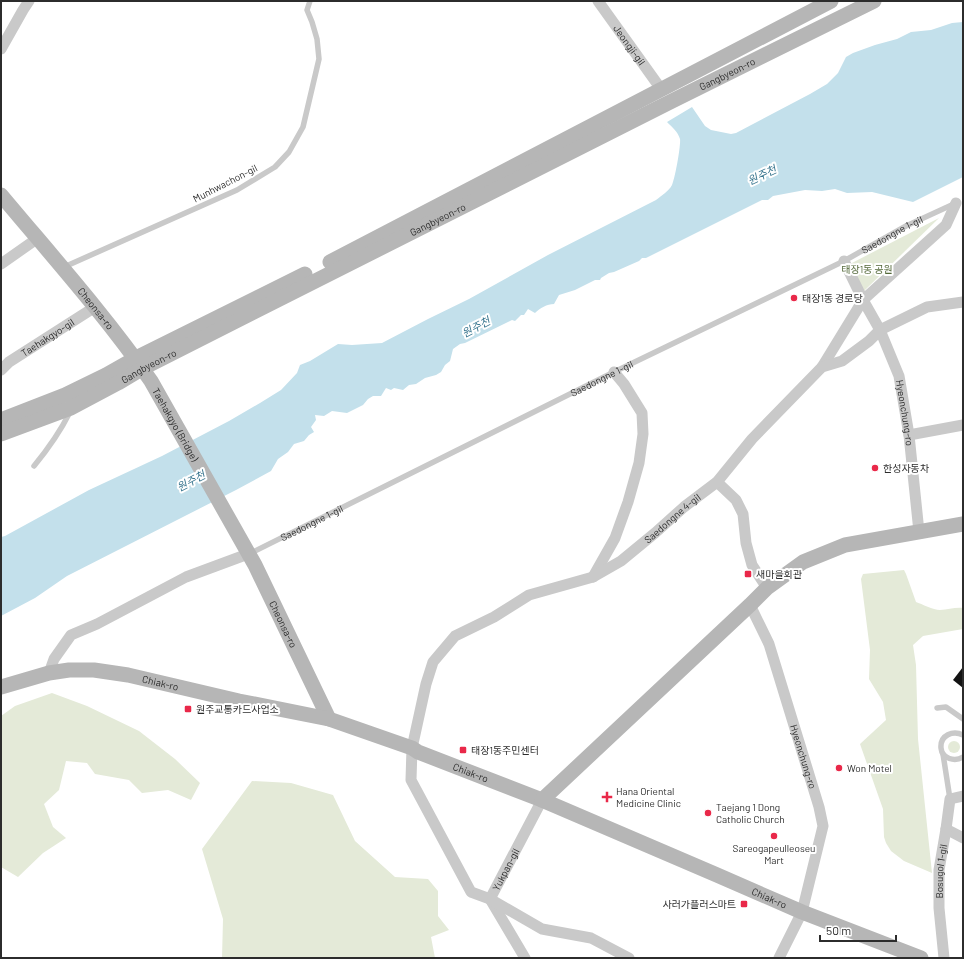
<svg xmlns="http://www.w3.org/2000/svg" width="964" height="959" font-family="Barlow,'Noto Sans KR',sans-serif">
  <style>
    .green { fill: #e4ead8 }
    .water { fill: #c3e0eb }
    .building { fill: #131313 }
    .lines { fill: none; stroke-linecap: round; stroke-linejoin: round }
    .lane { stroke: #c9c9c9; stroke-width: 5.5 }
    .street { stroke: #c9c9c9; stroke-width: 11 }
    .secondary { stroke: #b6b6b6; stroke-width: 15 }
    .poi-dot { fill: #e92849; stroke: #fff; stroke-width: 1.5 }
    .labels { text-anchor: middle; stroke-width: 4; stroke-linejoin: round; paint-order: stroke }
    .street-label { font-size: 10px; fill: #2c2c2c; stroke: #fff }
    .park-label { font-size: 10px; fill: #536839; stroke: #fff }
    .poi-label { font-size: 10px; fill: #2c2c2c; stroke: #fff; text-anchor: start }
    .water-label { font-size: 11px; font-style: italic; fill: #39768f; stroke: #fff }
  </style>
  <rect width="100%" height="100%" fill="#fff"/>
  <g class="green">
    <polygon points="939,218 864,291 850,264"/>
    <path d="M904,570L906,574L916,602C922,604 933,610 940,610C948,610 955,607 963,608V629L923,636L913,645L916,665L918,739L932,873L904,861L891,851L886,843L884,837L883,809L860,744L886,720L883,702L869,679L870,650L861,579L863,574Z"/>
    <polygon points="52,693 87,706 139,731 175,759 200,783 191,800 168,790 142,793 129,780 95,774 87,763 66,761 59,790 44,804 53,827 66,838 43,853 18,877 1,867 1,716 15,706"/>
    <circle cx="954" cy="747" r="6"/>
    <polygon points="252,781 291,783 333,795 355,841 395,877 428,879 438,891 438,916 449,930 431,937 435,958 222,958 223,919 202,849"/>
  </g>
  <path class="water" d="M963,22V177L913,202L872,192L847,193L835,189L822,191L805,190L773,196L768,200H762L646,258H642L639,261L614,272L609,273L601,278L600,280H595L575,290L559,295L554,304C547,304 540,308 535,313L528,309L524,315H521L515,321L512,320L465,343L460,344L453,349L450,361L445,365L441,372L436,375L425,378L416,384L409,385L403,390L394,388L391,390L386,388L381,396H373L368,399L363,405L347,413L332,411L324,416L315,415L316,420L311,427L314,432L309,435L304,441L294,444L288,452L278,459L271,471L236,490L67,576L35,598L1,616V537L5,536L89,490L162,456L229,421L260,403L281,390L297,373L300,365L310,361L338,344L352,345L382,343L428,319L469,299L548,255L656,200C661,196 669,191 672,185C675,179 681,145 680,139C678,132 672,127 667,122L692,107L705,126L711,130L731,134L736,133L810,94L827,84L838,73L846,57L853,53L875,45L897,39L911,32L931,30L952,23Z"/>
  <polygon class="building" points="963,667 963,688 953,680"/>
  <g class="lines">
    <g class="lane">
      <polyline points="64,267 237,190 275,167 289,152 303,127 319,59 317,39 312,22 307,10 310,1"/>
      <path d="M34,466C48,449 60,432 70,412"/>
      <path id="s1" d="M249,554L614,372L844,261L906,226L956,203"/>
      <polyline points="937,708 946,707 963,719"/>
      <path d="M963,735C953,730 940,735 941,748C942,759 955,762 963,757"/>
      <polyline points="943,754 950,799"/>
    </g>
    <g class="street">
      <path id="s2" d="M598,1L661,89"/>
      <polyline points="1,49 23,10 29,1"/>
      <path id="s3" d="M844,261L863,300L880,330L899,376L909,435L919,532"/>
      <polyline points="1,264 38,238"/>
      <polyline points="822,367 863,300 946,225 956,203"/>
      <path id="s4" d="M1,370L9,362L95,307"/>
      <polyline points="909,435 963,425"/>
      <polyline points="717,482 736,500 743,514 746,543 752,565 767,588"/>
      <polyline points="593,577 615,538 628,502 639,463 643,434 642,413 624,384 614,372"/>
      <path id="s5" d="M750,605L769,644L819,807L823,826L802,912L779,958"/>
      <polyline points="49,673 54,659 71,635 97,624 186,577 248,554"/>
      <polyline points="946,829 963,838"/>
      <path id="s6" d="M525,958L490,899L542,800"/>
      <path id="s7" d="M629,958L591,938L542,929L490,899L471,892L411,780L412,748L426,684L433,662L455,636L494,617L529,595L593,577L621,561L655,533L684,507L717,482L752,439L822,367L842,361L869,341L880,330L927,307L963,302"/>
      <path id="s8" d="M944,958L939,908V870L946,829L950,799L963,796"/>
    </g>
    <g class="secondary">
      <path id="s9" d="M1,195C52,256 105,315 151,381L255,565L329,719"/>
      <polyline points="330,262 831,1"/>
      <polyline points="1,420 65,395 106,375 136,358 305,274"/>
      <path id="s10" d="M1,434L71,408L118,383L143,368L670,102L874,1"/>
      <path id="s11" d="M1,687L49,673L69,670H94L128,675L239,701L329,719L412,748L418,752L542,800L717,875L802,912L921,958"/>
      <polyline points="542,800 750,605 767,588 803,562 845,545 963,524"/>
    </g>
  </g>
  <g class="poi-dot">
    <circle cx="794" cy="298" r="4"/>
    <circle cx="875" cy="468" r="4"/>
    <rect x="744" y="570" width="8" height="8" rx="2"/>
    <rect x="184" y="705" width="8" height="8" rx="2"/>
    <rect x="459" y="746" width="8" height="8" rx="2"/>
    <circle cx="839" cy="768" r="4"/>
    <path d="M605 791h4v4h4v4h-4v4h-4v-4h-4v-4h4z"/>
    <circle cx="708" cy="813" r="4"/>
    <circle cx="774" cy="836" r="4"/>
    <rect x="740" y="900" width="8" height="8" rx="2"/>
  </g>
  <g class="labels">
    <g class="street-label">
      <text dy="4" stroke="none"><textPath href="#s2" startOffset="54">Jeongji-gil</textPath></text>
      <text dy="4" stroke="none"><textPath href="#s10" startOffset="811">Gangbyeon-ro</textPath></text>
      <text transform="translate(225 183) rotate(-27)" y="4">Munhwachon-gil</text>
      <text dy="4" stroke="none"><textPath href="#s10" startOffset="487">Gangbyeon-ro</textPath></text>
      <text dy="4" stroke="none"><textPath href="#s1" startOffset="718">Saedongne 1-gil</textPath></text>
      <text dy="4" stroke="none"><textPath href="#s9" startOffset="148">Cheonsa-ro</textPath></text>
      <text dy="4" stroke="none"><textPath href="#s4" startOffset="57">Taehakgyo-gil</textPath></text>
      <text dy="4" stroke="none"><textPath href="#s10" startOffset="163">Gangbyeon-ro</textPath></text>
      <text dy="4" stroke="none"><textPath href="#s1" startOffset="394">Saedongne 1-gil</textPath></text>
      <text dy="4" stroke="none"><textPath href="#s3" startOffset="165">Hyeonchung-ro</textPath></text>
      <text dy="4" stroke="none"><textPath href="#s9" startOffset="289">Taehakgyo (Bridge)</textPath></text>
      <text dy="4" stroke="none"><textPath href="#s7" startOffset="705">Saedongne 4-gil</textPath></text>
      <text dy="4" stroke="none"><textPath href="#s1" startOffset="70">Saedongne 1-gil</textPath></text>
      <text dy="4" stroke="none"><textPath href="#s9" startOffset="516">Cheonsa-ro</textPath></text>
      <text dy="4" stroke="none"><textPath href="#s11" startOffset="163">Chiak-ro</textPath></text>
      <text dy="4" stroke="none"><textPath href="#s5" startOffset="161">Hyeonchung-ro</textPath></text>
      <text dy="4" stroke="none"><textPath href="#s11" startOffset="487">Chiak-ro</textPath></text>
      <text dy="4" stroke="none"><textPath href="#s6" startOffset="102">Yukpan-gil</textPath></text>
      <text dy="4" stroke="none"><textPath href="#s8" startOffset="87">Bosugol 1-gil</textPath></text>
      <text dy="4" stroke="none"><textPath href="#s11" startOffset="811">Chiak-ro</textPath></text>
    </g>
    <g class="park-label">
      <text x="867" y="273">태장1동 공원</text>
    </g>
    <g class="poi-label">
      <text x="802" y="302">태장1동 경로당</text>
      <text x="883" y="472">한성자동차</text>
      <text x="756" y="578">새마을회관</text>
      <text x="196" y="713">원주교통카드사업소</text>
      <text x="471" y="754">태장1동주민센터</text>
      <text x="847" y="772">Won Motel</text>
      <text x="616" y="795">Hana Oriental<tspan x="616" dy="12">Medicine Clinic</tspan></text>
      <text x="716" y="811">Taejang 1 Dong<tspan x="716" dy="12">Catholic Church</tspan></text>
      <text x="774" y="852" text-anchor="middle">Sareogapeulleoseu<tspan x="774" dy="12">Mart</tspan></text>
      <text x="736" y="908" text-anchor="end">사러가플러스마트</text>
    </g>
    <g class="water-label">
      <text transform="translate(762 175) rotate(-26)" y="4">원주천</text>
      <text transform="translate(476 327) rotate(-28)" y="4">원주천</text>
      <text transform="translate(191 481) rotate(-28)" y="4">원주천</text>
    </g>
  </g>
  <rect width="964" height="959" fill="none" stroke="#2c2c2c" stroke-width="4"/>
  <path d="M820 935v6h76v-6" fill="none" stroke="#2c2c2c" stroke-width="2"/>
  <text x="826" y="935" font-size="12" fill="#2c2c2c" stroke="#ffffff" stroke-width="3" paint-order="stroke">50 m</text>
</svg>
